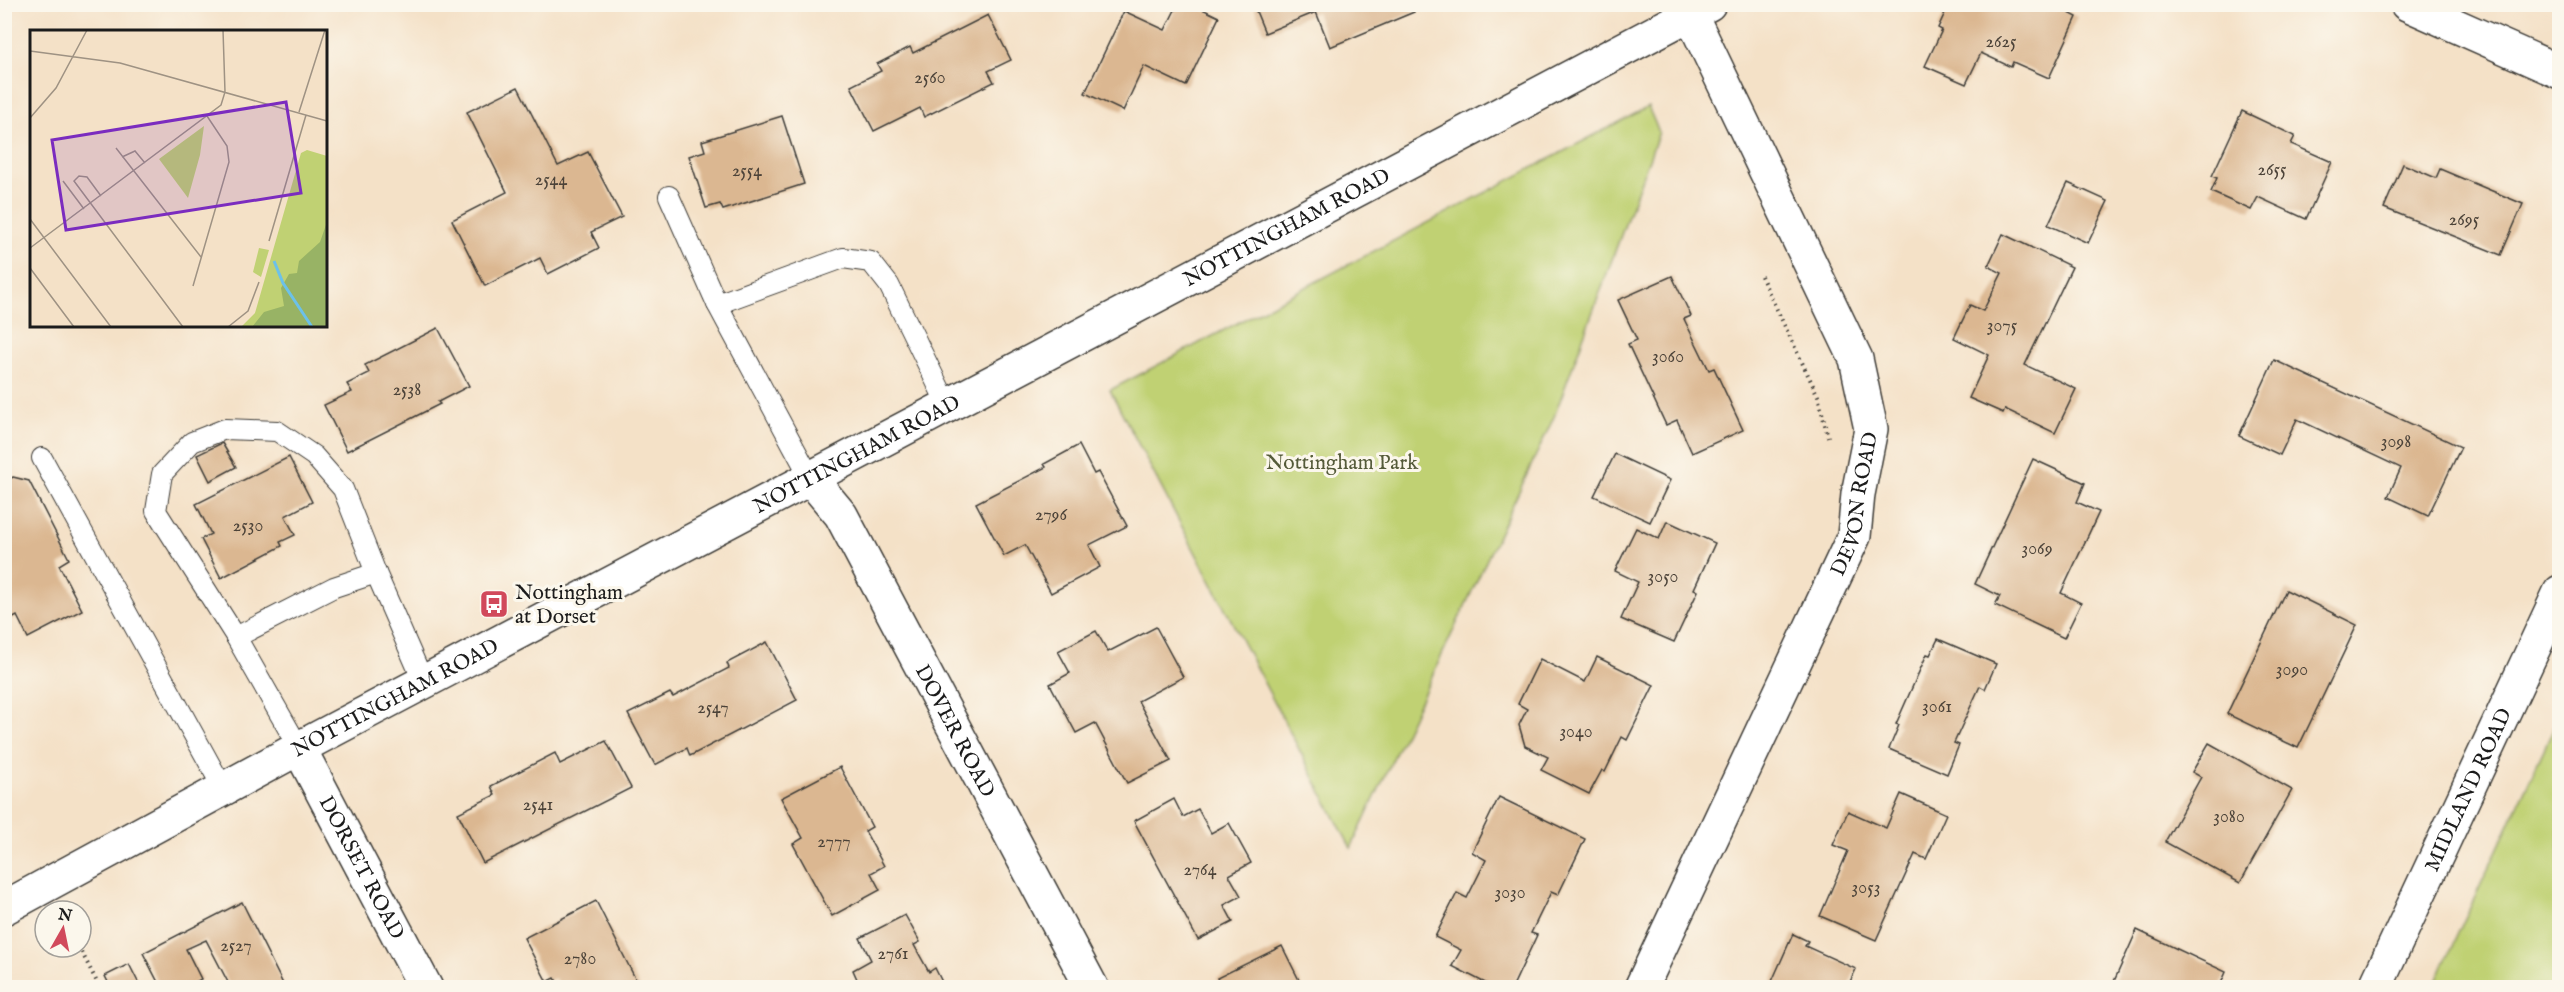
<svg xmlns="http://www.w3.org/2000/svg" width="2564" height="992" font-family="'IM FELL English',serif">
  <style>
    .green { fill: #c0d173; stroke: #6e7648; stroke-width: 1.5 }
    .building { fill: #dbb791 }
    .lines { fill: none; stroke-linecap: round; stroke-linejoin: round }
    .lane-casing { stroke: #3c3a36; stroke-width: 22 }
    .street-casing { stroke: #3c3a36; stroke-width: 36 }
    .secondary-casing { stroke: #3c3a36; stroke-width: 36 }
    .path { stroke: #3c3a36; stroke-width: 4; stroke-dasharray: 1.5 4.5; stroke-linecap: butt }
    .lane { stroke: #fff; stroke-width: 20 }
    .street { stroke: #fff; stroke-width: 33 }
    .secondary { stroke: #fff; stroke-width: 33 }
    .labels { text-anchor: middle; stroke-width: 6; stroke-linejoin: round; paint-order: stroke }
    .number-label { font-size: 18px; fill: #4c4339 }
    .street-label { font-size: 21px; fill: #1c1c1c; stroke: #fbf7ec }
    .park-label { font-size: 21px; fill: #555b3a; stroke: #fbf7ec }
    .poi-label { font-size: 21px; fill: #1c1c1c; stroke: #fbf7ec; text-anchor: start }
    .inset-river { fill: none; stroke: #6cc1e9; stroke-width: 3 }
    .inset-road { fill: none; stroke: #9e9283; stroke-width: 1.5 }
    .view { fill: #7b2cbf; fill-opacity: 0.15; stroke: #7b2cbf; stroke-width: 3 }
    .inset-edge { fill: none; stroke: #1c1c1c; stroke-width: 3 }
  </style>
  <rect width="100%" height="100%" fill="#fbf7ec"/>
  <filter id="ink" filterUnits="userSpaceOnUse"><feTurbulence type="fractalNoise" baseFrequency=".0167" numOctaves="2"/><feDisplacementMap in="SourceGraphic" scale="12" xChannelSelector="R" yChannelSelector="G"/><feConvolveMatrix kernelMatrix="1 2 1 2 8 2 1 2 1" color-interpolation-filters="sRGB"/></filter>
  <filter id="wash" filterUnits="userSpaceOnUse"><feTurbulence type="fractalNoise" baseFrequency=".008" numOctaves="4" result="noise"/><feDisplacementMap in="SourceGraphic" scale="24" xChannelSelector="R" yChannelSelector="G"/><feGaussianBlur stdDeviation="1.35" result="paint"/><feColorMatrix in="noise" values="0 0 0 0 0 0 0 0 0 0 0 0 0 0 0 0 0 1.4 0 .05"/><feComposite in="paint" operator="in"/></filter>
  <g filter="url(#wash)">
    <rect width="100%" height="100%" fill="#f4e1c7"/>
    <g class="green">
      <polygon points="1648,107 1659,132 1554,417 1351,848 1110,390"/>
      <polygon points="2559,717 2559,987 2433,987"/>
    </g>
    <g id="blocks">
      <g class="building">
        <polygon points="1178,4 1192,4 1219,17 1186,86 1144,66 1123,111 1085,93 1124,11 1165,30"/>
        <polygon points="1253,4 1411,4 1414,12 1330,47 1316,12 1265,33"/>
        <polygon points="1949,4 2052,4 2077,17 2049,78 2013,62 2011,67 1981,53 1966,84 1925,66 1942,30 1938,28"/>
        <polygon points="988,15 1011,60 988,71 994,82 924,117 920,108 874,131 851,86 881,71 877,64 910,47 913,53"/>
        <polygon points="518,87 558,166 588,152 622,217 591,232 599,248 548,274 540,258 485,286 452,220 507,192 467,112"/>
        <polygon points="2242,111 2295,136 2291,144 2332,162 2306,219 2258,197 2251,210 2211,192 2217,178 2212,176"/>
        <polygon points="782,116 804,184 723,210 720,204 706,208 689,156 705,151 702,141"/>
        <polygon points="2403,164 2436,178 2440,169 2523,204 2501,255 2384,208"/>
        <polygon points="2068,183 2108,201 2088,243 2048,225"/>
        <polygon points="2003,234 2072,267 2025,365 2076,389 2055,433 2005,409 2003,413 1969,398 1989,355 1954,338 1970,305 1983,311 2002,273 1988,266"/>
        <polygon points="1672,276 1691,316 1684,319 1709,370 1714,368 1743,430 1692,453 1677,420 1666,425 1628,344 1637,340 1618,300"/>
        <polygon points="438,328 469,386 438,402 440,404 347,451 324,405 352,392 347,384 369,373 365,365"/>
        <polygon points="2274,360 2461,447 2428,516 2388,497 2401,468 2297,419 2280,455 2239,436"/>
        <polygon points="222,443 236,467 210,481 197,455"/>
        <polygon points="1079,445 1094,474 1098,472 1127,526 1089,545 1100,567 1051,593 1025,545 1004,556 976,503 1046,467 1044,464"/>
        <polygon points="1615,454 1670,480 1650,522 1594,496"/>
        <polygon points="289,457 312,502 285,516 295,535 280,542 282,546 221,578 201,539 211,534 196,504"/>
        <polygon points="2033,459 2085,483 2077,502 2099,512 2061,593 2081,603 2064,638 1995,605 2000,596 1975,584"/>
        <polygon points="13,477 29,481 69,559 59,565 82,610 28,638 17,616 4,623 4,482"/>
        <polygon points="1667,521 1715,543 1694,589 1698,591 1674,642 1621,619 1638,582 1615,571 1636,528 1659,539"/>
        <polygon points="2286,590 2357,625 2298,748 2227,714"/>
        <polygon points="1156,627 1183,677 1138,701 1171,761 1127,783 1095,723 1076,733 1050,684 1070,673 1058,651 1096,631 1108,652"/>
        <polygon points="1938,639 1996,664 1985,689 1980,686 1954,743 1959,745 1947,774 1889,749 1899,725 1896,724 1927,654 1930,655"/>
        <polygon points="767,642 797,700 690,756 687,748 655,765 628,714 670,693 673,697 729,668 727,663"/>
        <polygon points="1597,657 1654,685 1627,740 1622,737 1605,772 1602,770 1589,794 1541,770 1548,757 1525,746 1519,725 1527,709 1518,704 1540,659 1585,682"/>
        <polygon points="606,741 631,788 483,863 458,813 495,795 491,786 555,753 560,764"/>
        <polygon points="2209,743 2292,790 2240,883 2165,842 2201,777 2192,772"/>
        <polygon points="840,767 872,827 865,831 884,866 871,873 880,890 832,916 793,844 803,838 781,798"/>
        <polygon points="1901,794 1946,814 1926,859 1915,854 1876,940 1820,916 1848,851 1833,845 1848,811 1886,828"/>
        <polygon points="1499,797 1585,839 1558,895 1551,892 1531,933 1537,935 1512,988 1495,988 1452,966 1461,950 1435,937 1457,893 1467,898 1486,860 1472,852"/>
        <polygon points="1174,799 1183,817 1198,809 1211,833 1229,823 1251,863 1229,875 1241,896 1224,905 1233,922 1198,940 1134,821"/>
        <polygon points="596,901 640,988 560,988 555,978 547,982 524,938"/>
        <polygon points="242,902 285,988 231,988 206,940 186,949 201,979 185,988 161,988 143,953"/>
        <polygon points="905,915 920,942 914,945 929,972 935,968 945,988 861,988 853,970 871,960 860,938"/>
        <polygon points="2137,930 2226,972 2219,988 2111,988"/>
        <polygon points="1793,934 1808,941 1805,946 1856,969 1847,988 1769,988"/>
        <polygon points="1282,946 1303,988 1222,988 1217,978"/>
        <polygon points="129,964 141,988 111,988 105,976"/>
      </g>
    </g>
  </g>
  <g filter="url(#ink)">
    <use href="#blocks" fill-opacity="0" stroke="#3c3a36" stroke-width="1.5"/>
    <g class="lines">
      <g class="lane-casing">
        <g id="lane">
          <polyline points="669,196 717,304 811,479"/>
          <polyline points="717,304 843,258 871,262 889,285 948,406"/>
          <polyline points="42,458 224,790"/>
          <polyline points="236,637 334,587 376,573"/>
          <polyline points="299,748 236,637 156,511 162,474 192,442 225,429 277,431 314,456 343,489 376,573 424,683"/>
        </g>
      </g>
      <g class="street-casing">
        <g id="street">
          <path id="s1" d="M811,479L841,515L1092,988"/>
          <path id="s2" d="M299,748L426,988"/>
          <path id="s3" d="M4,908L299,748L1709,4"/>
          <path id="s4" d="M1641,988L1854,536L1858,494L1871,429L1856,359L1691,15"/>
          <path id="s5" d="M2375,988L2560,592"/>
        </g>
      </g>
      <g class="secondary-casing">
        <polyline id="secondary" points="2407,4 2560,72"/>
      </g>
      <g class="path">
        <polyline points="1761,276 1818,396 1828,437"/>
        <polyline points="79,947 100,988"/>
      </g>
      <use href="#lane" class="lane"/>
      <use href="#street" class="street"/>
      <use href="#secondary" class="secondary"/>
    </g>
  </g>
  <defs>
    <g id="bus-square" transform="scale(1.5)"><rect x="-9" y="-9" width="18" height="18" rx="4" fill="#d1495b" stroke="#fbf7ec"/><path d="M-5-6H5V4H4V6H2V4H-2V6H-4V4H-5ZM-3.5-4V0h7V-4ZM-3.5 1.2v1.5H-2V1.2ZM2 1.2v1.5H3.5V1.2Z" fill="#fff"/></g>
  </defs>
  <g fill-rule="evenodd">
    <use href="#bus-square" x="494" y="604"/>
  </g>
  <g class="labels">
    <g class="number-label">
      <text x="2001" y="47">2625</text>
      <text x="930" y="83">2560</text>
      <text x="2272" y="175">2655</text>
      <text x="747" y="176">2554</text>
      <text x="551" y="185">2544</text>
      <text x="2464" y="225">2695</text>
      <text x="2002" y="331">3075</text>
      <text x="1668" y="362">3060</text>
      <text x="407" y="395">2538</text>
      <text x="2396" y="447">3098</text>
      <text x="1051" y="520">2796</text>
      <text x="248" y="531">2530</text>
      <text x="2037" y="554">3069</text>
      <text x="1663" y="582">3050</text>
      <text x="2292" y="675">3090</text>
      <text x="1937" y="712">3061</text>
      <text x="713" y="713">2547</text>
      <text x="1576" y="737">3040</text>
      <text x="538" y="810">2541</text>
      <text x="2229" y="822">3080</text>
      <text x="834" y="847">2777</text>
      <text x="1200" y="875">2764</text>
      <text x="1866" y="893">3053</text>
      <text x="1510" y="898">3030</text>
      <text x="236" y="951">2527</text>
      <text x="893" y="959">2761</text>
      <text x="580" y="964">2780</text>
    </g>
    <g class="street-label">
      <text dy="7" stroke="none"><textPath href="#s3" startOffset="1452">NOTTINGHAM ROAD</textPath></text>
      <text dy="7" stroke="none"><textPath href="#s3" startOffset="966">NOTTINGHAM ROAD</textPath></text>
      <text dy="7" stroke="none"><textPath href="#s4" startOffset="531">DEVON ROAD</textPath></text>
      <text dy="7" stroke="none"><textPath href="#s3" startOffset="444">NOTTINGHAM ROAD</textPath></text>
      <text dy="7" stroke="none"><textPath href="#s1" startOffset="291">DOVER ROAD</textPath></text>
      <text dy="7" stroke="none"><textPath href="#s5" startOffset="219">MIDLAND ROAD</textPath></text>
      <text dy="7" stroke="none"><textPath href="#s2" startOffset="135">DORSET ROAD</textPath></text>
    </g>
    <g class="park-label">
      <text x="1342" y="469">Nottingham Park</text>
    </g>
    <g class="poi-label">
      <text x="515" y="599">Nottingham<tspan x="515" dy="24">at Dorset</tspan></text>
    </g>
  </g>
  <g transform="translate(30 30)">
    <rect width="297" height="297" fill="#f4e1c7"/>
    <path d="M174,96L170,125L158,168L129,129ZM277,120L297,126V297H211L225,283L271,123ZM229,218L239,220L231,247L223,242Z" fill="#c0d173"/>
    <path d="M297,192V297H222L234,282L254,276L251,258L259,244L267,243L269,231L290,212Z" fill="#98b365"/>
    <path class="inset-river" d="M244,231L253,253L282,297"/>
    <path class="inset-road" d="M0,21L90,33L297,91M269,82L295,0M0,88L26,58L57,0M86,118L171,227M92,127L105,121L115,133M33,151L54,179M71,166L57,147L49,146L44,151L153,297M0,189L81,297M239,211L276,85M0,218L191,75L195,62L193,0M0,238L44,297M163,256L199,132L197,116L177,86M198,297L218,281L229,252"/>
    <path class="view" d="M256,72L271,163L36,200L22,110Z"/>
    <rect width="297" height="297" class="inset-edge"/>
  </g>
  <rect width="2564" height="992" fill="none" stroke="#fbf7ec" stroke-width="24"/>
  <g transform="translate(63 929) rotate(9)"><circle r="28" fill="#fbf7ec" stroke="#a29f99" stroke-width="1.5"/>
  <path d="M0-4.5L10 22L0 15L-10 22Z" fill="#d1495b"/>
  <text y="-9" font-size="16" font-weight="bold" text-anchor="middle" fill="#1c1c1c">N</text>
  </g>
</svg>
